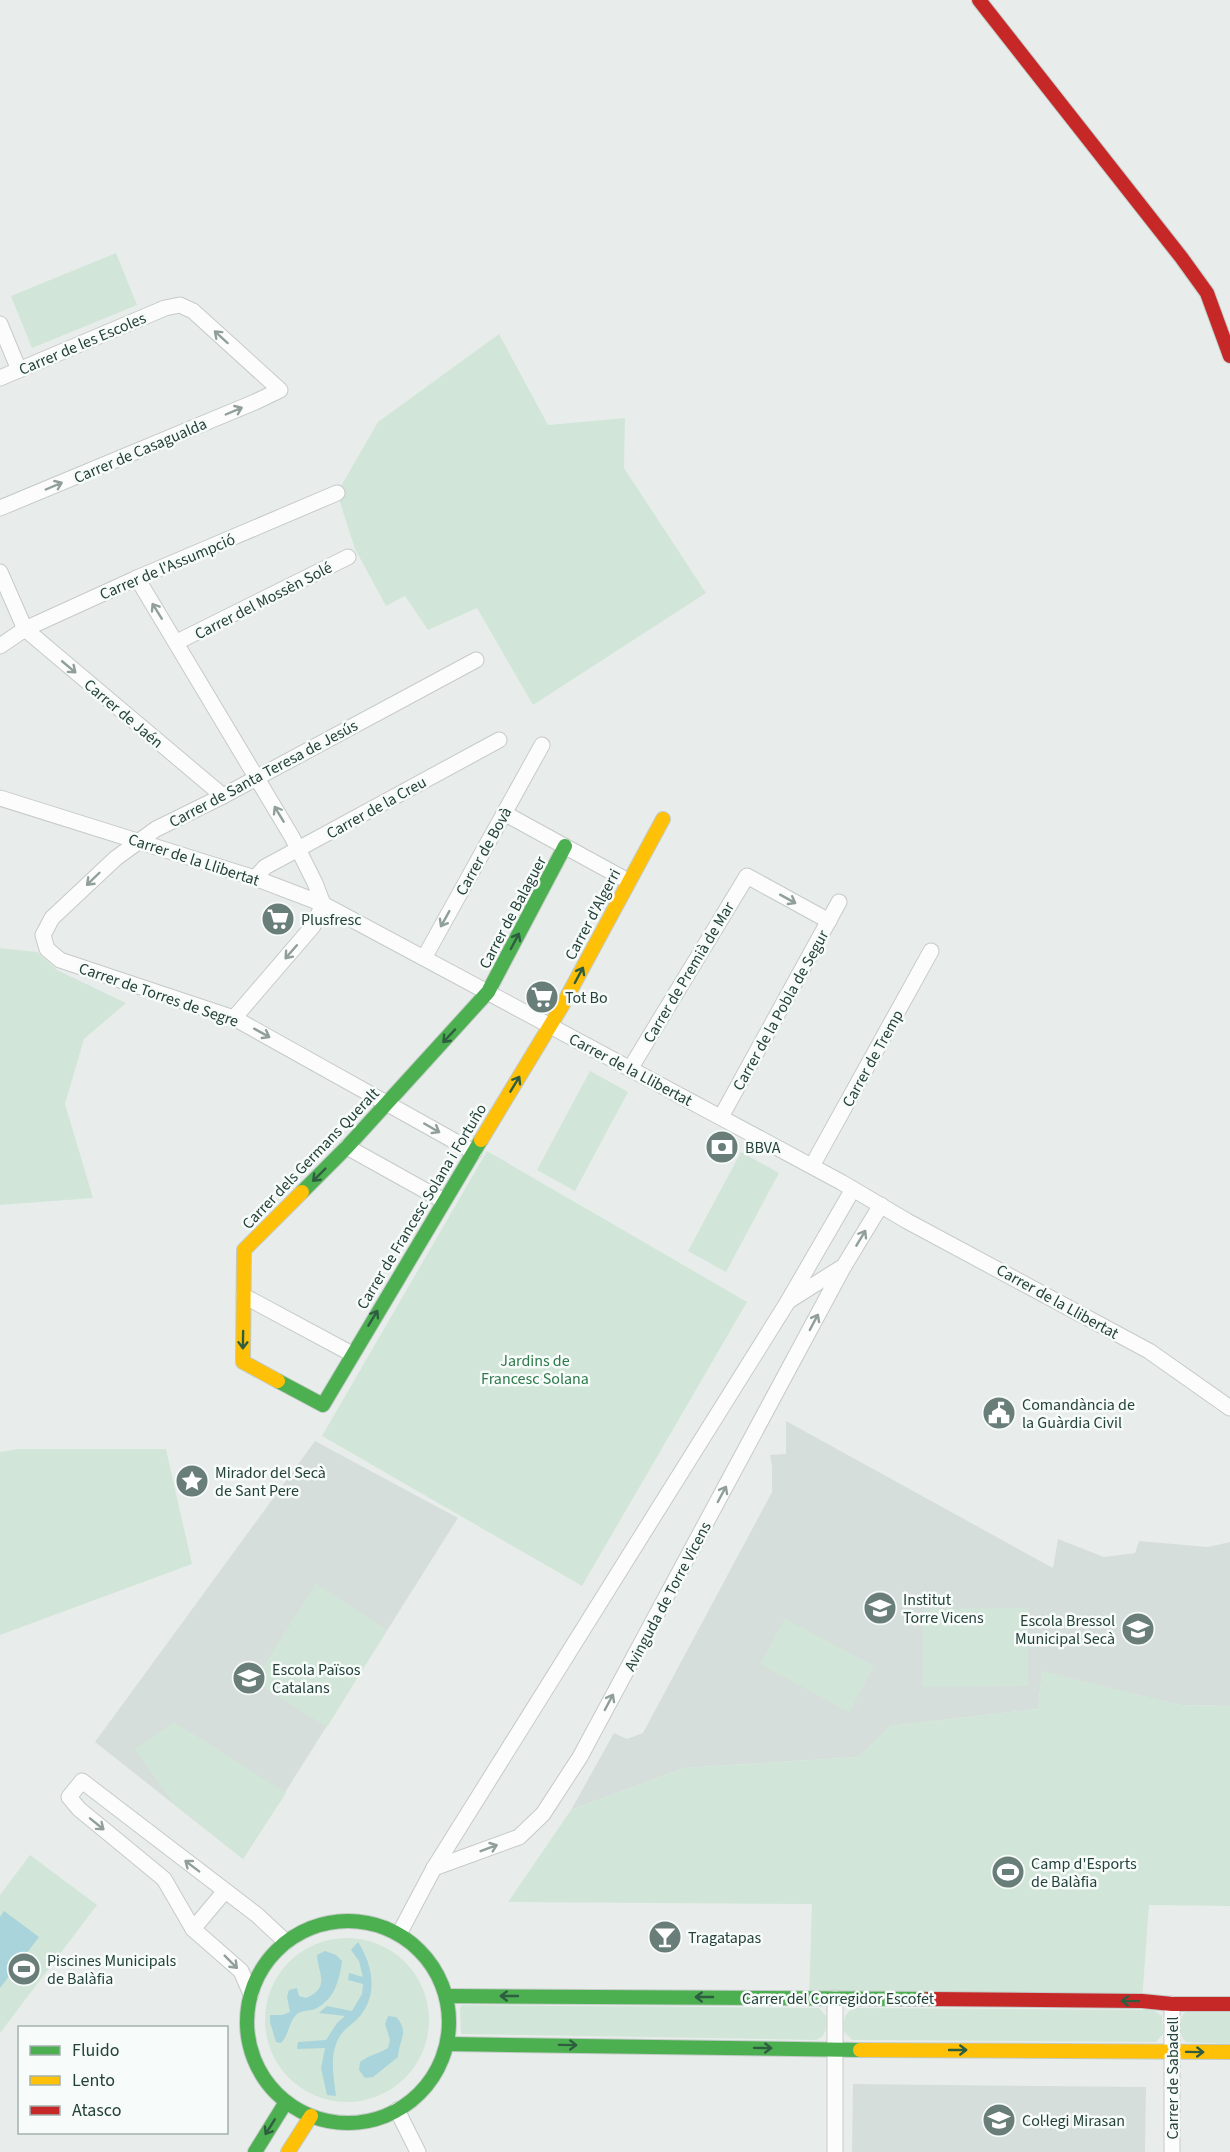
<svg xmlns="http://www.w3.org/2000/svg" width="1230" height="2152" font-family="'Source Sans 3',sans-serif">
  <style>
    .built { fill: #d6dedb }
    .green { fill: #d1e6d8 }
    .water { fill: #a9d4db }
    .lines { fill: none; stroke-linecap: round; stroke-linejoin: round }
    .street-casing { stroke: #c5cac8; stroke-width: 17 }
    .fast-casing { stroke: #c3cbc8; stroke-width: 16 }
    .slow-casing { stroke: #c3cbc8; stroke-width: 16 }
    .jam-casing { stroke: #c3cbc8; stroke-width: 16 }
    .street { stroke: #fcfcfc; stroke-width: 15 }
    .fast { stroke: #4caf50; stroke-width: 14 }
    .slow { stroke: #ffc107; stroke-width: 14 }
    .jam { stroke: #c62828; stroke-width: 14 }
    .oneway { stroke: #909f9b }
    .oneway2 { stroke: #2e5d40 }
    .labels { text-anchor: middle; stroke-width: 5; stroke-linejoin: round; paint-order: stroke }
    .street-label { font-size: 16px; fill: #24423a; stroke: #f7fbf9 }
    .poi-label { font-size: 16px; fill: #24423a; stroke: #f7fbf9; text-anchor: start }
    .park-label { font-size: 16px; fill: #2d7a4b; stroke: #f7fbf9 }
  </style>
  <rect width="100%" height="100%" fill="#e8edeb"/>
  <g class="built">
    <polygon points="786,1421 1053,1568 1058,1539 1104,1557 1135,1553 1139,1541 1208,1547 1230,1542 1230,1706 1180,1705 1042,1672 1038,1709 890,1726 859,1757 684,1768 571,1810 614,1733 627,1739 643,1733 772,1492 772,1466 770,1455 786,1454"/>
    <polygon points="315,1441 458,1518 243,1859 95,1742"/>
    <polygon points="853,2084 1146,2087 1145,2152 852,2152"/>
  </g>
  <g class="green">
    <polygon points="116,253 137,305 32,348 11,296"/>
    <polygon points="499,334 548,425 625,418 624,468 706,593 533,705 477,608 428,630 405,596 386,606 355,549 337,493 378,422"/>
    <polygon points="0,948 37,952 57,970 126,1003 84,1039 65,1104 93,1198 0,1205"/>
    <polygon points="590,1071 628,1092 575,1191 537,1170"/>
    <polygon points="487,1151 747,1302 582,1586 322,1436"/>
    <polygon points="741,1152 779,1173 726,1272 688,1251"/>
    <polygon points="18,1449 166,1449 192,1564 0,1635 0,1452"/>
    <polygon points="316,1584 387,1630 327,1727 254,1681"/>
    <polygon points="1028,1608 1028,1686 923,1687 923,1609"/>
    <polygon points="785,1619 874,1666 849,1712 760,1664"/>
    <polygon points="1042,1671 1180,1705 1230,1706 1230,1906 1149,1905 1142,2001 809,1998 812,1904 508,1902 571,1810 684,1768 859,1757 889,1726 1038,1709"/>
    <polygon points="174,1722 286,1793 243,1859 175,1805 135,1749"/>
    <polygon points="30,1855 97,1905 0,2033 0,1895"/>
    <circle cx="347" cy="2020" r="82"/>
    <path d="M462,2005L819,2008L826,2016C827,2026 827,2036 816,2040L461,2034L460,2008Z"/>
    <path d="M855,2008L1153,2010L1162,2016L1163,2034L1156,2042L852,2040L844,2032C843,2021 844,2012 855,2008Z"/>
    <path d="M1230,2010V2044L1186,2042C1177,2033 1177,2018 1187,2011Z"/>
  </g>
  <g class="water">
    <polygon points="4,1911 39,1937 0,1988 0,1917"/>
    <path d="M358,1942C372,1964 379,1993 360,2016C351,2027 342,2028 336,2044C330,2061 334,2079 336,2096L327,2095L321,2068L325,2048L297,2049L298,2042L326,2040L337,2023L345,2016L319,2013L327,2006L352,2011L362,1994L363,1984L348,1980L349,1973L363,1977L359,1961L351,1950Z"/>
    <path d="M325,1951L336,1955L342,1961C339,1981 335,1999 315,2009C309,2011 302,2010 297,2014C289,2021 289,2035 281,2043L276,2042L270,2022V2015H282L290,2012L287,1997L289,1990L297,1988L299,1996L306,1998C331,1987 318,1974 317,1955Z"/>
    <path d="M388,2016L396,2017C410,2032 399,2039 398,2057L373,2077L365,2078L359,2070L360,2062C369,2055 378,2054 388,2048L390,2040L385,2024Z"/>
  </g>
  <g class="lines">
    <g class="street-casing">
      <g id="street">
        <polyline points="0,324 19,370"/>
        <polyline points="0,378 165,308 180,305 193,311 280,390 255,402 0,508"/>
        <polyline points="0,572 25,629 223,796"/>
        <polyline points="137,578 292,837 315,883 323,904 313,926 234,1018"/>
        <polyline points="177,642 348,557"/>
        <polyline points="0,646 25,629 137,578 337,493"/>
        <polyline points="0,798 255,878 323,904 841,1182 907,1221 1149,1351 1230,1408"/>
        <polyline points="504,813 628,881"/>
        <polyline points="255,878 265,867 499,740"/>
        <polyline points="424,958 542,745"/>
        <polyline points="630,1069 747,876 829,921"/>
        <polyline points="721,1117 839,902"/>
        <polyline points="347,1147 444,1201"/>
        <polyline points="474,1152 234,1018 60,960 47,949 43,935 52,918 116,858 156,829 223,796 476,660"/>
        <polyline points="812,1166 931,951"/>
        <polyline points="244,1296 352,1354"/>
        <polyline points="790,1300 844,1266 881,1205"/>
        <polyline points="434,1868 519,1837 543,1814 580,1757 844,1266"/>
        <polyline points="193,1929 225,1891"/>
        <polyline points="399,1934 434,1868 787,1303 853,1189"/>
        <polyline points="251,1994 241,1971 193,1929 164,1879 79,1809 69,1797 82,1781 257,1915 286,1942"/>
        <polyline points="835,1998 835,2152"/>
        <polyline points="397,2110 418,2152"/>
        <polyline points="1172,2152 1172,2004"/>
      </g>
    </g>
    <g class="fast-casing">
      <g id="fast">
        <polyline points="302,1192 347,1147 488,992 565,846"/>
        <polyline points="278,1381 323,1405 481,1140"/>
        <circle cx="348" cy="2022" r="101"/>
        <polyline points="446,1996 928,1999"/>
        <polyline points="447,2044 860,2050"/>
        <polyline points="255,2152 286,2102"/>
      </g>
    </g>
    <g class="slow-casing">
      <g id="slow">
        <polyline points="481,1140 562,1006 663,819"/>
        <polyline points="278,1381 243,1362 244,1250 302,1192"/>
        <polyline points="860,2050 1230,2052"/>
        <polyline points="288,2152 311,2116"/>
      </g>
    </g>
    <g class="jam-casing">
      <g id="jam">
        <polyline points="979,0 1181,257 1207,293 1230,356"/>
        <polyline points="928,1999 1142,2001 1172,2004 1230,2004"/>
      </g>
    </g>
    <use href="#street" class="street"/>
    <use href="#fast" class="fast"/>
    <use href="#slow" class="slow"/>
    <use href="#jam" class="jam"/>
  </g>
  <defs><path id="oneway-shaft" d="M-6 0H5M1.5-3L5.5 0L1.5 3" fill="none" stroke-width="1.6" stroke-linecap="round" stroke-linejoin="round" transform="scale(1.5)"/></defs>
  <g class="oneway">
    <use href="#oneway-shaft" transform="translate(221 337) rotate(-138)"/>
    <use href="#oneway-shaft" transform="translate(234 411) rotate(-23)"/>
    <use href="#oneway-shaft" transform="translate(54 486) rotate(-23)"/>
    <use href="#oneway-shaft" transform="translate(157 611) rotate(-122)"/>
    <use href="#oneway-shaft" transform="translate(69 667) rotate(40)"/>
    <use href="#oneway-shaft" transform="translate(279 814) rotate(-121)"/>
    <use href="#oneway-shaft" transform="translate(93 879) rotate(136)"/>
    <use href="#oneway-shaft" transform="translate(788 899) rotate(29)"/>
    <use href="#oneway-shaft" transform="translate(445 919) rotate(119)"/>
    <use href="#oneway-shaft" transform="translate(291 952) rotate(131)"/>
    <use href="#oneway-shaft" transform="translate(262 1033) rotate(29)"/>
    <use href="#oneway-shaft" transform="translate(432 1128) rotate(30)"/>
    <use href="#oneway-shaft" transform="translate(861 1238) rotate(-59)"/>
    <use href="#oneway-shaft" transform="translate(814 1322) rotate(-62)"/>
    <use href="#oneway-shaft" transform="translate(722 1494) rotate(-62)"/>
    <use href="#oneway-shaft" transform="translate(609 1702) rotate(-62)"/>
    <use href="#oneway-shaft" transform="translate(97 1824) rotate(39)"/>
    <use href="#oneway-shaft" transform="translate(489 1848) rotate(-21)"/>
    <use href="#oneway-shaft" transform="translate(192 1866) rotate(-143)"/>
    <use href="#oneway-shaft" transform="translate(231 1962) rotate(45)"/>
  </g>
  <g class="oneway2">
    <use href="#oneway-shaft" transform="translate(515 941) rotate(-62)"/>
    <use href="#oneway-shaft" transform="translate(579 975) rotate(-62)"/>
    <use href="#oneway-shaft" transform="translate(449 1036) rotate(133)"/>
    <use href="#oneway-shaft" transform="translate(515 1084) rotate(-59)"/>
    <use href="#oneway-shaft" transform="translate(319 1175) rotate(135)"/>
    <use href="#oneway-shaft" transform="translate(373 1318) rotate(-59)"/>
    <use href="#oneway-shaft" transform="translate(243 1340) rotate(91)"/>
    <use href="#oneway-shaft" transform="translate(509 1996) rotate(-180)"/>
    <use href="#oneway-shaft" transform="translate(704 1997) rotate(-180)"/>
    <use href="#oneway-shaft" transform="translate(1130 2001) rotate(-179)"/>
    <use href="#oneway-shaft" transform="translate(568 2045) rotate(1)"/>
    <use href="#oneway-shaft" transform="translate(763 2048) rotate(1)"/>
    <use href="#oneway-shaft" transform="translate(958 2050)"/>
    <use href="#oneway-shaft" transform="translate(1195 2052) rotate(1)"/>
    <use href="#oneway-shaft" transform="translate(270 2127) rotate(122)"/>
  </g>
  <defs>
    <g id="supermarket-disc" transform="scale(1.725)"><circle r="9.5" fill="#697e78" stroke="#f7fbf9"/><path d="M-6-5.5h2.5l.6 2H6L4.5 2H-2.5L-4.4-4H-6ZM-1.5 3.2a1.3 1.3 0 1 0 .1 0ZM3 3.2a1.3 1.3 0 1 0 .1 0Z" fill="#fff"/></g>
    <g id="bank-disc" transform="scale(1.725)"><circle r="9.5" fill="#697e78" stroke="#f7fbf9"/><path d="M-6-4H6V4H-6ZM0-2.3a2.3 2.3 0 1 0 0 4.6a2.3 2.3 0 1 0 0-4.6Z" fill="#fff"/></g>
    <g id="civic-disc" transform="scale(1.725)"><circle r="9.5" fill="#697e78" stroke="#f7fbf9"/><path d="M-.6-6.5H3V-4.5H.6V-3L4-1V1h2V6H-6V1h2V-1L-.6-3ZM-1.2 2.5V6h2.4V2.5Z" fill="#fff"/></g>
    <g id="sight-disc" transform="scale(1.725)"><circle r="9.5" fill="#697e78" stroke="#f7fbf9"/><path d="M0-6L1.8-2.2L6-1.7L2.9 1.2L3.7 5.4L0 3.3L-3.7 5.4L-2.9 1.2L-6-1.7L-1.8-2.2Z" fill="#fff"/></g>
    <g id="school-disc" transform="scale(1.725)"><circle r="9.5" fill="#697e78" stroke="#f7fbf9"/><path d="M0-5L7-2L0 1L-7-2ZM-4 1L0 2.5L4 1V4Q0 6-4 4Z" fill="#fff"/></g>
    <g id="stadium-disc" transform="scale(1.725)"><circle r="9.5" fill="#697e78" stroke="#f7fbf9"/><path d="M0-5a6.5 5 0 1 0 0 10a6.5 5 0 1 0 0-10ZM-3.5-1.8h7v3.6h-7Z" fill="#fff"/></g>
    <g id="bar-disc" transform="scale(1.725)"><circle r="9.5" fill="#697e78" stroke="#f7fbf9"/><path d="M-6-5H6L.8 .8V4.5H3.5V6h-7V4.5H-.8V.8Z" fill="#fff"/></g>
  </defs>
  <g fill-rule="evenodd">
    <use href="#supermarket-disc" x="278" y="919"/>
    <use href="#supermarket-disc" x="542" y="997"/>
    <use href="#bank-disc" x="722" y="1147"/>
    <use href="#civic-disc" x="999" y="1413"/>
    <use href="#sight-disc" x="192" y="1481"/>
    <use href="#school-disc" x="880" y="1608"/>
    <use href="#school-disc" x="1138" y="1629"/>
    <use href="#school-disc" x="249" y="1678"/>
    <use href="#stadium-disc" x="1008" y="1872"/>
    <use href="#bar-disc" x="665" y="1937"/>
    <use href="#stadium-disc" x="24" y="1969"/>
    <use href="#school-disc" x="999" y="2120"/>
  </g>
  <g class="labels">
    <g class="street-label">
      <text transform="translate(82 343) rotate(-23)" y="6">Carrer de les Escoles</text>
      <text transform="translate(140 450) rotate(-23)" y="6">Carrer de Casagualda</text>
      <text transform="translate(167 566) rotate(-23)" y="6">Carrer de l'Assumpció</text>
      <text transform="translate(263 600) rotate(-27)" y="6">Carrer del Mossèn Solé</text>
      <text transform="translate(124 713) rotate(40)" y="6">Carrer de Jaén</text>
      <text transform="translate(263 773) rotate(-28)" y="6">Carrer de Santa Teresa de Jesús</text>
      <text transform="translate(376 807) rotate(-29)" y="6">Carrer de la Creu</text>
      <text transform="translate(483 851) rotate(-61)" y="6">Carrer de Bovà</text>
      <text transform="translate(194 859) rotate(18)" y="6">Carrer de la Llibertat</text>
      <text transform="translate(512 912) rotate(-62)" y="6">Carrer de Balaguer</text>
      <text transform="translate(592 914) rotate(-62)" y="6">Carrer d'Algerri</text>
      <text transform="translate(688 972) rotate(-59)" y="6">Carrer de Premià de Mar</text>
      <text transform="translate(159 994) rotate(19)" y="6">Carrer de Torres de Segre</text>
      <text transform="translate(780 1010) rotate(-61)" y="6">Carrer de la Pobla de Segur</text>
      <text transform="translate(872 1058) rotate(-61)" y="6">Carrer de Tremp</text>
      <text transform="translate(631 1069) rotate(28)" y="6">Carrer de la Llibertat</text>
      <text transform="translate(310 1158) rotate(-46)" y="6">Carrer dels Germans Queralt</text>
      <text transform="translate(421 1206) rotate(-59)" y="6">Carrer de Francesc Solana i Fortuño</text>
      <text transform="translate(1058 1301) rotate(29)" y="6">Carrer de la Llibertat</text>
      <text transform="translate(667 1596) rotate(-62)" y="6">Avinguda de Torre Vicens</text>
      <text x="838" y="2004">Carrer del Corregidor Escofet</text>
      <text transform="translate(1172 2078) rotate(-90)" y="6">Carrer de Sabadell</text>
    </g>
    <g class="poi-label">
      <text x="301" y="925">Plusfresc</text>
      <text x="565" y="1003">Tot Bo</text>
      <text x="745" y="1153">BBVA</text>
      <text x="1022" y="1410">Comandància de<tspan x="1022" dy="18">la Guàrdia Civil</tspan></text>
      <text x="215" y="1478">Mirador del Secà<tspan x="215" dy="18">de Sant Pere</tspan></text>
      <text x="903" y="1605">Institut<tspan x="903" dy="18">Torre Vicens</tspan></text>
      <text x="1115" y="1626" text-anchor="end">Escola Bressol<tspan x="1115" dy="18">Municipal Secà</tspan></text>
      <text x="272" y="1675">Escola Països<tspan x="272" dy="18">Catalans</tspan></text>
      <text x="1031" y="1869">Camp d'Esports<tspan x="1031" dy="18">de Balàfia</tspan></text>
      <text x="688" y="1943">Tragatapas</text>
      <text x="47" y="1966">Piscines Municipals<tspan x="47" dy="18">de Balàfia</tspan></text>
      <text x="1022" y="2126">Col·legi Mirasan</text>
    </g>
    <g class="park-label">
      <text x="535" y="1366">Jardins de<tspan x="535" dy="18">Francesc Solana</tspan></text>
    </g>
  </g>
  <rect x="18" y="2026" width="210" height="108" fill="#f7fbf9" stroke="#a3b1ad" stroke-width="1.5"/>
  <rect x="30" y="2046" width="30" height="9" fill="#4caf50" stroke="#a3b1ad" stroke-width="1.5"/>
  <text x="72" y="2056" font-size="18" fill="#24423a">Fluido</text>
  <rect x="30" y="2076" width="30" height="9" fill="#ffc107" stroke="#a3b1ad" stroke-width="1.5"/>
  <text x="72" y="2086" font-size="18" fill="#24423a">Lento</text>
  <rect x="30" y="2106" width="30" height="9" fill="#c62828" stroke="#a3b1ad" stroke-width="1.5"/>
  <text x="72" y="2116" font-size="18" fill="#24423a">Atasco</text>
</svg>
